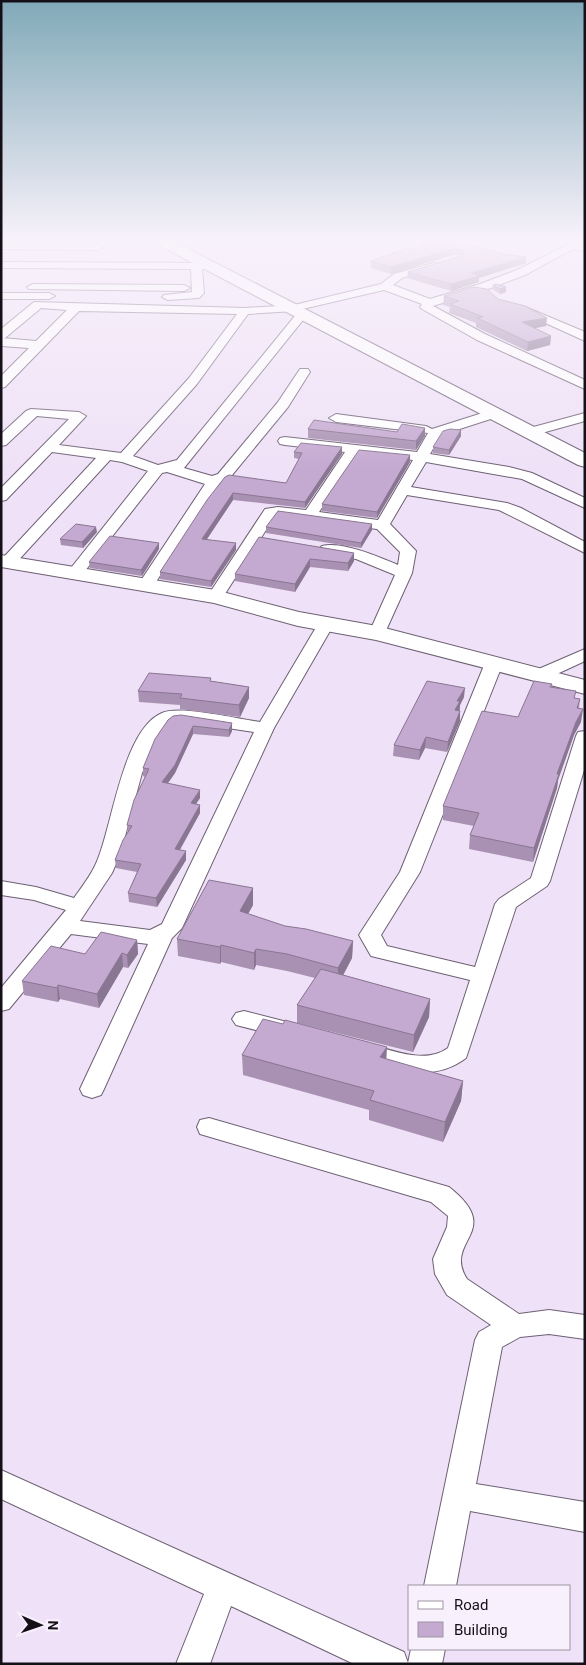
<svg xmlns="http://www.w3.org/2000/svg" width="586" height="1665" font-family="Roboto,sans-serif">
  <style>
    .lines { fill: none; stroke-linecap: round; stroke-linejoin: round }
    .minor-casing { stroke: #6d6073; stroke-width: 2 }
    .secondary-casing { stroke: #6d6073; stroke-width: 2 }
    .minor { fill: #fff; fill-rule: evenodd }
    .secondary { fill: #fff; fill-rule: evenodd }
    .wall { fill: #a991b3 }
    .shaded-wall { fill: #897692 }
    .building { fill: #c4a9d0; stroke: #897692 }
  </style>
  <rect width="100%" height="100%" fill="#efe1f7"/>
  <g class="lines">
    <g class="minor-casing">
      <g id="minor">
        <path d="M571,243L585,245V251L573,249L525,275L488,289L433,306L485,334L585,380V389L477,340L422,309L420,307L422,304L384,290L294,311L248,314L197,384L133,456L158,465L177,460L299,311L303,310L309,313L307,315L184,468L212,476L218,474L278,402L300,369H308L310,372L288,407L228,480L220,483L152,588H140L138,585L205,484L167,472L162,473L81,576H69L67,573L148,471L122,462L110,460L14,565L8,567L1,564L2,559L96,458L52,452L6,500L1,501V488L69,419L37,416L6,445L1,446V434L26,411L31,409L79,412L86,416L59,445L121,453L189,378L237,314L79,311L5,387L1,388V376L29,348L1,346V329L34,302L245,308L294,305L381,284L394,274L434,263L438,264L439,266L438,268L402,278L393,285L430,299L480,284L517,270ZM41,308L67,310L36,341L2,338H5Z"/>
        <polygon points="5,244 98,244 103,247 98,250 1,249 1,245"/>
        <polygon points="1,262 209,263 214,266 213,268 202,269 204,293 199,298 168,300 162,297 164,295 192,292 191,269 1,268"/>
        <polygon points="33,284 184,285 190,288 184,291 29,289 27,287"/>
        <polygon points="1,293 49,293 55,296 49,299 1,299"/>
        <polygon points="523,306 585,332 585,341 519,311 517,309"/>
        <path d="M495,409L502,413L500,416L441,435L430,454L509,467L532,473L585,498V508L522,479L426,462L411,487L507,503L521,508L585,542V553L499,510L407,495L390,524L416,551L412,573L383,637H371L369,633L395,575L356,559L322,552L319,549L322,546C342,541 379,557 398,565L400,552L377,529L275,516L221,600H209L207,597L265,509L278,507L306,510L345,452L285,445L280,444L278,441L280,438L285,437L417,452L428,433L336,422L329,418L336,414L426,426L432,429ZM358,454L413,460L378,520L319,512Z"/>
        <polygon points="585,413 585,421 531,436 524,432 526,429"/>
        <path d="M326,619L332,620L334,624L274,728L182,928L172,938L104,1089L101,1095L92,1098L83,1095L80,1089L148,944L71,934L9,1009L1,1011V988L66,910L34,900L1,895V881L36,887L74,898C84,884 94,871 99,856C113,820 124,729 162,713C180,705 238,719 260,722L318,624L320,620ZM181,721L254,732L162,924L150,930L80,921L112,873L120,855L142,773L161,730L173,722Z"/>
        <polygon points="585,649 585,661 546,679 540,680 534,679 531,675 534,671"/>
        <path d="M494,658L500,659L503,663L420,872L381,935L387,946L475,967L495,904L499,899L531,878L576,736L578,732L585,731V767L550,881L547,886L516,907L466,1058C431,1085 391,1067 353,1056L349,1050L353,1044L361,1042C388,1048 423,1066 448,1048L470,980L371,956L359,935L400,872L485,663L488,659Z"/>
        <polygon points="244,1011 295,1024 299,1030 295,1036 287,1038 236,1025 232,1019 236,1013"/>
        <path d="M209,1118L449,1187C506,1232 442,1240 467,1279L519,1314L549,1310L585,1315V1339L549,1334L520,1337L502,1347L476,1484L585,1502V1532L470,1511L456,1586H424L475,1340L479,1332L491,1325L447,1295L435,1274L433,1259L447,1227L448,1216L431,1202L200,1134L197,1127L200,1120Z"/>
        <polygon points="1,1470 404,1652 408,1663 411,1649 445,1649 442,1664 354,1664 231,1606 210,1664 176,1664 204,1594 1,1499"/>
      </g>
    </g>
    <g class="secondary-casing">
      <g id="secondary">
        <polygon points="149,238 167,238 585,453 585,467 578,465 151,241"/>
        <polygon points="1,555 215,590 299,612 377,626 585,680 585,694 376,640 298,626 214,603 1,567"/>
      </g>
    </g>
    <use href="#minor" class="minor"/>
    <use href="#secondary" class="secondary"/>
  </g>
  <g class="wall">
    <polygon points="424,241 502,254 526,257 526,263 479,278 479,282 451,291 407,278 408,272 462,256 461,255 452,255 391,274 371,268 371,261 416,250"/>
    <polygon points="493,285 506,287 506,292 500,294 492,289"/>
    <polygon points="444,296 498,299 546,326 535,328 551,336 550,345 527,351 476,327 476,323 449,313 450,307 443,305"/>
    <polygon points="425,428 425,436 416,450 308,438 308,429 397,432"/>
    <polygon points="461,430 461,436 449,455 433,453 433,447"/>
    <polygon points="342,447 342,454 305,508 233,500 207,539 236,550 211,587 160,579 160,572 225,477 286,483 299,459 294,458 294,452"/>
    <polygon points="410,455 410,462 377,518 322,511 322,504"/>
    <polygon points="372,524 372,530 361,548 266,533 266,527"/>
    <polygon points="97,532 83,548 61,545 60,539"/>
    <polygon points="259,537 354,553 354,561 348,571 310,567 295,592 235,581 235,574"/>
    <polygon points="159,549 142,576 90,568 89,562"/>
    <polygon points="211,681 249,687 249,698 240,717 180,709 180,705 139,702 138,691"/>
    <polygon points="552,684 551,687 575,698 580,699 579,708 581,722 574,735 558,780 557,788 533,862 469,849 470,835 474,826 443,820 443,806 518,717"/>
    <polygon points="464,697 460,705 460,721 447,752 425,748 419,760 393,756 394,745"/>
    <polygon points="168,720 232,723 232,731 229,737 193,734 175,773 168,783 200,798 196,804 200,805 200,813 180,850 186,860 157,907 129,902 128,893 137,872 116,868 115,860 128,833 127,825 145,777 143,776 143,768"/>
    <polygon points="253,888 253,905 248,914 285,926 353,941 352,958 343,975 430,999 429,1017 413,1052 297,1023 297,1005 315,978 287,971 256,965 254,970 221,962 220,964 178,956 177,939"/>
    <polygon points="137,940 138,954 128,968 123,967 99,1008 60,999 58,1002 24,995 22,981 85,954"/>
    <polygon points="242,1055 386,1059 463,1081 461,1101 443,1142 369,1120 369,1110 243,1075"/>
  </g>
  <g class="shaded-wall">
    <polygon points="453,249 452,255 391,274 391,267"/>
    <polygon points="526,257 526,263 479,278 479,282 451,291 451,284 471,273"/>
    <polygon points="506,287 506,292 500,294 500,289"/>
    <polygon points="547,318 546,326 521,331 522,322"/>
    <polygon points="551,336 550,345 527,351 528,342"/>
    <polygon points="425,428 425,436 416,450 416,441"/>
    <polygon points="461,430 461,436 449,455 449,450"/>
    <polygon points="342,447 342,454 305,508 305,502"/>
    <polygon points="410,455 410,462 377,518 377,512"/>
    <polygon points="233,493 233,500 203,545 202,539"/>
    <polygon points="372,524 372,530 361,548 361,543"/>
    <polygon points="96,527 97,532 83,548 82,542"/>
    <polygon points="159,543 159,549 142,576 141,570"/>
    <polygon points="236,543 236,550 211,587 211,581"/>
    <polygon points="354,553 354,561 348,571 348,563"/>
    <polygon points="310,559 310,567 295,592 295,584"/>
    <polygon points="249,687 249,698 240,717 239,705"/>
    <polygon points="465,688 464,697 460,705 459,711 455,710 457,701"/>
    <polygon points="583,709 581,722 574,735 558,780 557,788 533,862 534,848 557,774 576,722"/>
    <polygon points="460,711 460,721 447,752 448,742"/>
    <polygon points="232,723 232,731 229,737 229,730"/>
    <polygon points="193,726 193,734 175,773 163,790 162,782"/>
    <polygon points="426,737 425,748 419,760 420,750"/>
    <polygon points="200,790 200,798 191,811 191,803"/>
    <polygon points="200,805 200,813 175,858 175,849"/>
    <polygon points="186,851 186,860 157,907 156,898"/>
    <polygon points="253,888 253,905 240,928 240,911"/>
    <polygon points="137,940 138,954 128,968 127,955"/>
    <polygon points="353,941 352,958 338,985 338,968"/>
    <polygon points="221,945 221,962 220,964 220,947"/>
    <polygon points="256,949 256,965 254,970 254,953"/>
    <polygon points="122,953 123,967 99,1008 97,994"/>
    <polygon points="58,985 60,999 58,1002 57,988"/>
    <polygon points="430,999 429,1017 413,1052 414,1035"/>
    <polygon points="387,1047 386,1067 380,1057"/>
    <polygon points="463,1081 461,1101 443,1142 445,1122"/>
  </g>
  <g class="building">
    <polygon points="424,241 475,247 502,253 501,254 526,257 471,273 479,276 451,284 408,272 462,256 464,252 461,249 453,249 391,267 371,261 408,248 416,250"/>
    <polygon points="496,284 506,287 500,289 493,285"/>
    <polygon points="473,287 487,289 498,299 525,306 547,318 522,322 551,336 528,342 477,318 483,317 450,304 459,301 444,296"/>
    <polygon points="314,420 397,432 402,424 425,428 416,441 308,429"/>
    <polygon points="450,429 461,430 449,450 433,447 443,431"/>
    <polygon points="301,443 342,447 305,502 233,493 202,539 236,543 211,581 160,572 207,500 225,477 229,475 286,483 302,453 294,452"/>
    <polygon points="359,450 410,455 377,512 322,504"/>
    <polygon points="278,511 372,524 361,543 266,527"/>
    <polygon points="76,524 96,527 82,542 60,539"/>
    <polygon points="110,536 159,543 141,570 89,562"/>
    <polygon points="259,537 354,553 348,563 310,559 295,584 235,574"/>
    <polygon points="149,673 211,678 210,681 249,687 239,705 180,698 182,694 138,691"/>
    <polygon points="427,681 465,688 457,701 460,701 455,710 460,711 448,742 426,737 420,750 394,745"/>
    <polygon points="534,681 552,684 550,687 576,691 574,698 580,699 577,708 583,709 576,722 557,774 559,774 534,848 470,835 479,813 443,806 482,711 518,717"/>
    <polygon points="181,715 232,723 229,730 193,726 175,765 162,782 200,790 191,803 200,805 175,849 186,851 156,898 128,893 141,864 115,860 123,840 132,826 127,825 134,800 149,769 143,768 155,739 168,720 173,716"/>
    <polygon points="209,880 253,888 240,911 285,926 306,929 353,941 338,968 287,954 256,949 254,953 221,945 220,947 177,939"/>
    <polygon points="101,932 137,940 127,955 122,953 97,994 58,985 57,988 22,981 51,946 85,954"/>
    <polygon points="321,969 430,999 414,1035 297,1005"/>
    <polygon points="263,1019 283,1024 285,1020 387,1047 380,1057 463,1081 445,1122 370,1100 374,1091 242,1055"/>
  </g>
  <linearGradient id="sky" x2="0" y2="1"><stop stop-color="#80a9b8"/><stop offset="0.51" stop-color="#f8f2fb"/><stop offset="1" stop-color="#f8f2fb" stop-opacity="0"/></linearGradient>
  <rect width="586" height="471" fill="url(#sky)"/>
  <rect width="586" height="1665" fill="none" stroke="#151017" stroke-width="5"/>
  <rect x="408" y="1585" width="162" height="65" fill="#f9f0fe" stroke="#9e96a2"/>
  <rect x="418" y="1601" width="25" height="8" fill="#ffffff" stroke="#9e96a2"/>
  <text x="454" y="1610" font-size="15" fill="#151017">Road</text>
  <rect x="418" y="1622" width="25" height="15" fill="#c4a9d0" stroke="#9e96a2"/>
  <text x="454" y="1635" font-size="15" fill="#151017">Building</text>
  <g transform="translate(40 1625) rotate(92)" stroke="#f9f0fe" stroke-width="4" paint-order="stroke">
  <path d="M0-4L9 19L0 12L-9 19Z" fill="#151017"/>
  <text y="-8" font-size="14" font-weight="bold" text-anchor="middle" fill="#151017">N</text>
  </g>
</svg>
